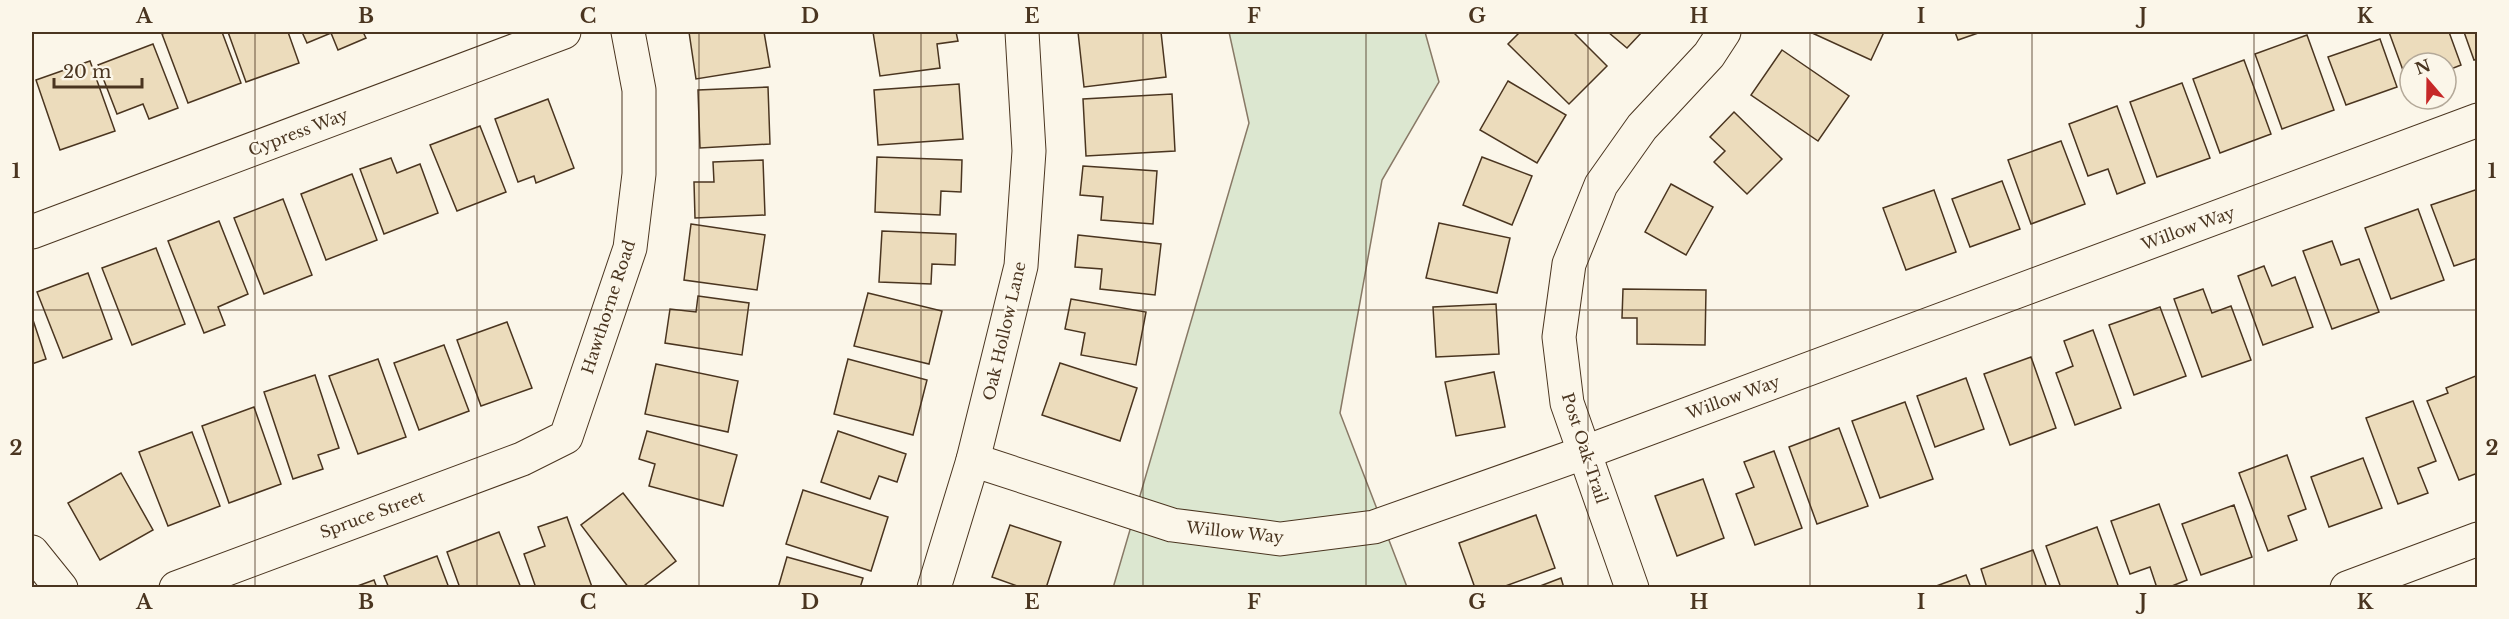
<svg xmlns="http://www.w3.org/2000/svg" width="2509" height="619" font-family="'Libre Baskerville',serif">
  <style>
    .green { fill: #dce7d0; stroke: #887966; stroke-width: 1.5 }
    .building { fill: #ecdcbc; stroke: #4a3520; stroke-width: 1.5 }
    .lines { fill: none; stroke-linecap: round; stroke-linejoin: round }
    .minor-casing { stroke: #4a3520; stroke-width: 35 }
    .minor { stroke: #fbf6e9; stroke-width: 33 }
    .grid { fill: none; stroke: #4a3520; stroke-width: 1.5; stroke-opacity: 0.55 }
    .labels { text-anchor: middle; stroke-width: 4.5; stroke-linejoin: round; paint-order: stroke }
    .street-label { font-size: 16px; fill: #4a3520; stroke: #fbf6e9 }
    .neatline { fill: none; stroke: #4a3520; stroke-width: 2 }
    .grid-label { font-size: 20px; text-anchor: middle; font-weight: bold; fill: #4a3520 }
  </style>
  <rect width="100%" height="100%" fill="#fbf6e9"/>
  <polygon class="green" points="1229,32 1425,32 1439,82 1382,180 1340,413 1407,587 1113,588 1249,123"/>
  <g class="building">
    <polygon points="168,32 222,32 241,83 188,103 162,34"/>
    <polygon points="228,32 288,32 299,63 246,82"/>
    <polygon points="302,32 363,32 366,38 338,50 331,33 307,43"/>
    <polygon points="689,32 764,32 770,67 696,79"/>
    <polygon points="873,32 956,32 958,41 937,44 940,68 880,76"/>
    <polygon points="1078,32 1161,32 1166,77 1084,87"/>
    <polygon points="1520,32 1573,32 1607,66 1569,104 1508,44"/>
    <polygon points="1608,32 1642,32 1627,48"/>
    <polygon points="1810,32 1884,32 1871,60"/>
    <polygon points="1955,32 1981,32 1958,40"/>
    <polygon points="2389,32 2449,32 2461,65 2446,71 2446,63 2410,63 2408,84"/>
    <polygon points="2464,32 2478,32 2478,59 2474,60"/>
    <polygon points="2307,35 2334,110 2282,129 2255,54"/>
    <polygon points="2380,39 2397,87 2346,105 2328,57"/>
    <polygon points="153,44 178,108 149,119 143,104 117,114 98,65"/>
    <polygon points="1782,50 1849,96 1818,141 1751,95"/>
    <polygon points="2244,60 2271,134 2220,153 2193,79"/>
    <polygon points="90,61 115,131 60,150 36,80"/>
    <polygon points="1508,81 1566,115 1537,163 1480,130"/>
    <polygon points="2182,83 2210,158 2157,177 2130,102"/>
    <polygon points="959,84 963,139 878,145 874,90"/>
    <polygon points="768,87 770,144 700,148 698,90"/>
    <polygon points="1172,94 1175,151 1086,156 1083,99"/>
    <polygon points="548,99 574,168 536,183 534,176 518,182 495,119"/>
    <polygon points="2117,106 2145,183 2117,194 2108,169 2088,176 2069,124"/>
    <polygon points="1734,112 1782,159 1747,194 1714,162 1725,151 1710,137"/>
    <polygon points="480,126 506,192 457,211 430,145"/>
    <polygon points="2061,141 2085,204 2031,224 2008,160"/>
    <polygon points="877,157 962,160 961,192 941,191 940,215 875,212"/>
    <polygon points="1482,157 1532,176 1512,225 1463,205"/>
    <polygon points="391,158 397,173 420,164 438,213 384,234 360,169"/>
    <polygon points="763,160 765,215 695,218 694,182 714,182 713,162"/>
    <polygon points="1083,166 1157,171 1153,224 1101,220 1103,197 1080,195"/>
    <polygon points="352,174 377,240 326,260 301,194"/>
    <polygon points="2002,181 2020,229 1970,247 1952,199"/>
    <polygon points="1671,184 1713,207 1686,255 1645,232"/>
    <polygon points="2478,189 2478,258 2454,266 2431,205"/>
    <polygon points="1934,190 1956,252 1906,270 1883,208"/>
    <polygon points="283,199 312,275 264,294 234,218"/>
    <polygon points="2418,209 2444,280 2391,299 2365,228"/>
    <polygon points="219,221 248,294 218,307 225,325 204,333 168,241"/>
    <polygon points="1439,223 1510,238 1497,293 1426,278"/>
    <polygon points="691,224 765,235 757,290 684,280"/>
    <polygon points="882,231 956,234 955,265 932,264 931,284 879,282"/>
    <polygon points="1078,235 1161,244 1155,295 1100,289 1102,269 1075,267"/>
    <polygon points="2332,241 2341,265 2359,259 2379,312 2332,329 2303,251"/>
    <polygon points="156,248 185,324 132,345 102,268"/>
    <polygon points="2264,266 2272,286 2295,277 2313,327 2263,345 2238,276"/>
    <polygon points="88,273 112,339 63,358 37,292"/>
    <polygon points="1623,289 1706,290 1705,345 1637,344 1637,318 1622,318"/>
    <polygon points="2203,289 2212,313 2231,306 2251,360 2202,377 2174,299"/>
    <polygon points="868,293 942,311 929,364 854,346"/>
    <polygon points="698,296 749,303 742,355 665,343 670,309 696,312"/>
    <polygon points="1071,299 1146,312 1136,365 1081,355 1085,333 1065,329"/>
    <polygon points="1496,304 1499,354 1436,357 1433,307"/>
    <polygon points="2160,307 2186,376 2134,395 2109,325"/>
    <polygon points="32,317 46,359 32,364"/>
    <polygon points="507,322 532,388 481,406 457,340"/>
    <polygon points="2093,330 2121,408 2075,425 2056,373 2073,366 2064,341"/>
    <polygon points="444,345 469,411 419,430 394,363"/>
    <polygon points="2031,357 2056,428 2010,445 1984,374"/>
    <polygon points="378,359 406,437 358,454 329,376"/>
    <polygon points="848,359 927,380 913,435 834,414"/>
    <polygon points="1060,363 1137,388 1120,441 1042,415"/>
    <polygon points="656,364 738,381 728,432 645,414"/>
    <polygon points="1494,372 1505,427 1456,436 1445,382"/>
    <polygon points="315,375 339,448 318,455 323,469 293,479 264,392"/>
    <polygon points="2478,375 2478,473 2459,480 2427,401 2448,393 2446,388"/>
    <polygon points="1966,378 1984,429 1935,447 1917,396"/>
    <polygon points="2413,401 2436,461 2418,468 2428,493 2398,504 2366,418"/>
    <polygon points="1905,402 1933,479 1880,498 1852,421"/>
    <polygon points="254,407 281,484 229,503 202,426"/>
    <polygon points="1839,428 1868,506 1817,524 1789,447"/>
    <polygon points="647,431 737,455 723,506 649,486 655,464 639,459"/>
    <polygon points="838,431 906,454 897,482 879,476 870,499 821,482"/>
    <polygon points="192,432 220,506 168,526 139,452"/>
    <polygon points="1774,451 1802,528 1755,545 1736,494 1754,487 1744,462"/>
    <polygon points="2287,455 2306,509 2288,516 2297,540 2268,551 2239,473"/>
    <polygon points="2363,458 2382,508 2329,527 2311,477"/>
    <polygon points="121,473 153,530 100,560 68,503"/>
    <polygon points="1703,479 1724,538 1677,556 1655,496"/>
    <polygon points="803,490 888,517 871,571 786,544"/>
    <polygon points="623,493 676,561 641,588 629,588 581,525"/>
    <polygon points="2159,504 2187,580 2167,588 2157,588 2150,567 2130,574 2111,521"/>
    <polygon points="2234,505 2252,557 2201,575 2182,524"/>
    <polygon points="1536,515 1555,568 1500,588 1475,588 1459,543"/>
    <polygon points="567,517 592,587 536,588 524,554 545,546 538,527"/>
    <polygon points="1010,525 1061,542 1046,588 1023,588 992,577"/>
    <polygon points="2097,527 2119,588 2061,588 2046,546"/>
    <polygon points="499,532 521,588 460,588 447,552"/>
    <polygon points="2033,550 2047,588 1987,588 1981,569"/>
    <polygon points="437,556 449,588 389,588 384,576"/>
    <polygon points="787,557 863,578 860,588 778,588"/>
    <polygon points="1966,575 1971,588 1931,588"/>
    <polygon points="1561,578 1564,588 1535,588"/>
    <polygon points="374,580 377,588 352,588"/>
  </g>
  <g class="lines">
    <g class="minor-casing">
      <g id="minor">
        <polyline points="32,232 564,32"/>
        <polyline points="973,460 1172,525 1280,539 1374,527 1583,453 2478,120"/>
        <polyline points="32,552 61,588"/>
        <polyline points="176,588 522,459 566,437 630,248 639,174 639,90 628,32"/>
        <polyline points="934,588 973,460 1021,266 1029,151 1022,32"/>
        <polyline points="1632,588 1567,403 1559,337 1569,264 1601,185 1642,127 1709,55 1724,32"/>
        <polyline points="2347,588 2478,539"/>
      </g>
    </g>
    <use href="#minor" class="minor"/>
  </g>
  <path class="grid" d="M255,32V588M477,32V588M699,32V588M921,32V588M1143,32V588M1366,32V588M1588,32V588M1810,32V588M2032,32V588M2254,32V588M32,310H2478"/>
  <g class="labels">
    <g class="street-label">
      <text transform="translate(298 132) rotate(-21)" y="6">Cypress Way</text>
      <text transform="translate(2188 228) rotate(-20)" y="6">Willow Way</text>
      <text transform="translate(608 307) rotate(-72)" y="6">Hawthorne Road</text>
      <text transform="translate(1004 331) rotate(-77)" y="6">Oak Hollow Lane</text>
      <text transform="translate(1733 397) rotate(-20)" y="6">Willow Way</text>
      <text transform="translate(1585 448) rotate(72)" y="6">Post Oak Trail</text>
      <text transform="translate(372 514) rotate(-20)" y="6">Spruce Street</text>
      <text transform="translate(1235 532) rotate(6)" y="6">Willow Way</text>
    </g>
  </g>
  <rect width="2509" height="619" fill="none" stroke="#fbf6e9" stroke-width="66"/>
  <g transform="translate(2428 81) rotate(340)"><circle r="28" fill="#fbf6e9" stroke="#b4a999" stroke-width="1.5"/>
  <path d="M0-4.5L10 22L0 15L-10 22Z" fill="#c62828"/>
  <text y="-9" font-size="16" font-weight="bold" text-anchor="middle" fill="#4a3520">N</text>
  </g>
  <path d="M54 78v9h88v-9" fill="none" stroke="#4a3520" stroke-width="3"/>
  <text x="63" y="78" font-size="18" fill="#4a3520" stroke="#fbf6e9" stroke-width="4.5" paint-order="stroke">20 m</text>
  <rect x="33" y="33" width="2443" height="553" class="neatline"/>
  <g class="grid-label">
    <text x="144" y="23">A</text>
    <text x="366" y="23">B</text>
    <text x="588" y="23">C</text>
    <text x="810" y="23">D</text>
    <text x="1032" y="23">E</text>
    <text x="1254" y="23">F</text>
    <text x="1477" y="23">G</text>
    <text x="1699" y="23">H</text>
    <text x="1921" y="23">I</text>
    <text x="2143" y="23">J</text>
    <text x="2365" y="23">K</text>
    <text x="16" y="178">1</text>
    <text x="2492" y="178">1</text>
    <text x="16" y="455">2</text>
    <text x="2492" y="455">2</text>
    <text x="144" y="609">A</text>
    <text x="366" y="609">B</text>
    <text x="588" y="609">C</text>
    <text x="810" y="609">D</text>
    <text x="1032" y="609">E</text>
    <text x="1254" y="609">F</text>
    <text x="1477" y="609">G</text>
    <text x="1699" y="609">H</text>
    <text x="1921" y="609">I</text>
    <text x="2143" y="609">J</text>
    <text x="2365" y="609">K</text>
  </g>
</svg>
